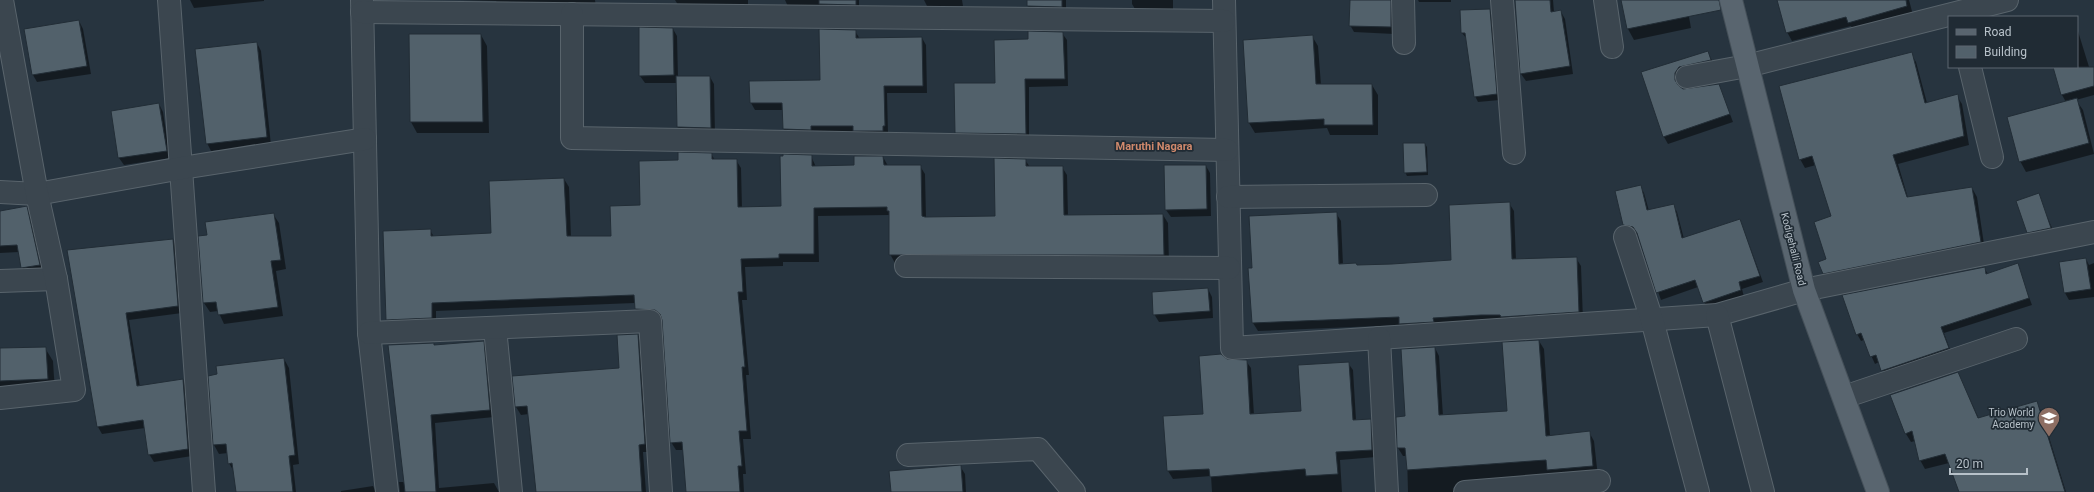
<svg xmlns="http://www.w3.org/2000/svg" width="2094" height="492" font-family="Roboto,sans-serif">
  <style>
    .shadow { fill: #0007 }
    .building { fill: #52616b; stroke: #222d36 }
    .lines { fill: none; stroke-linecap: round; stroke-linejoin: round }
    .minor-casing { stroke: #59646c; stroke-width: 24 }
    .major-casing { stroke: #444f58; stroke-width: 24 }
    .minor { stroke: #3b464f; stroke-width: 22 }
    .major { stroke: #59656f; stroke-width: 22 }
    .labels { text-anchor: middle; stroke-width: 3.5; stroke-linejoin: round; paint-order: stroke }
    .street-label { font-size: 10px; fill: #b7c1c9; stroke: #202b34 }
    .poi-label { font-size: 10px; fill: #b7c1c9; stroke: #202b34; text-anchor: end }
    .neighbourhood-label { font-size: 11px; font-weight: bold; fill: #d0896c; stroke: #202b34 }
  </style>
  <rect width="100%" height="100%" fill="#27343f"/>
  <g class="shadow">
    <polygon points="190,0 264,0 264,1 194,8"/>
    <polygon points="460,0 595,0 596,7 500,8 496,1"/>
    <polygon points="675,0 748,0 748,7 680,8"/>
    <polygon points="785,0 859,0 859,12 790,11"/>
    <polygon points="924,0 962,0 963,6 927,6"/>
    <polygon points="1028,0 1066,0 1066,14 1033,14 1028,6"/>
    <polygon points="1132,0 1173,0 1173,14 1138,14 1132,4"/>
    <polygon points="1351,0 1397,0 1394,34 1354,32 1350,25"/>
    <polygon points="1418,0 1451,0 1451,2 1419,2"/>
    <polygon points="1516,0 1553,0 1554,12 1561,12 1565,19 1573,74 1526,81 1521,74"/>
    <polygon points="1622,0 1686,0 1691,28 1634,40 1628,29"/>
    <polygon points="1778,0 1909,0 1913,15 1854,31 1851,26 1792,41 1787,32"/>
    <polygon points="1490,10 1493,16 1500,100 1478,102 1475,96 1467,39 1462,33"/>
    <polygon points="79,21 83,29 91,74 37,82 33,75"/>
    <polygon points="2077,28 2094,83 2094,95 2076,100 2083,110 2094,154 2026,172 2020,161 2066,102 2062,95 2054,67 2077,67"/>
    <polygon points="673,29 677,36 678,77 710,77 714,84 715,135 683,135 678,127 677,83 645,83 640,76"/>
    <polygon points="855,31 860,39 922,38 926,45 927,93 887,93 888,133 788,136 784,129 784,110 755,110 751,103 821,81"/>
    <polygon points="1062,33 1067,40 1068,86 1029,87 1029,141 961,140 956,132 1029,40"/>
    <polygon points="410,35 481,35 487,46 489,133 417,133 411,122"/>
    <polygon points="1312,36 1318,46 1321,85 1372,85 1378,95 1378,135 1330,135 1327,128 1255,133 1249,123"/>
    <polygon points="257,43 261,51 271,145 211,151 207,143"/>
    <polygon points="1708,52 1715,67 1679,81 1679,87 1683,90 1719,85 1733,122 1668,144 1664,137 1642,73"/>
    <polygon points="1911,54 1916,62 1927,103 1957,96 1962,104 1969,145 1898,164 1908,198 1972,188 1977,197 1985,251 1829,282 1823,273 1833,217 1816,165 1805,168 1800,159"/>
    <polygon points="159,104 163,112 170,158 124,165 119,158"/>
    <polygon points="1425,144 1427,147 1428,175 1407,176 1405,172"/>
    <polygon points="711,154 715,160 736,160 741,168 742,208 782,207 811,156 816,167 855,166 883,157 888,166 920,166 925,174 926,218 996,217 1025,160 1030,167 1062,167 1067,175 1068,216 1163,215 1168,223 1169,263 895,263 890,254 890,215 818,216 819,262 783,262 783,266 745,267 747,300 742,300 749,375 746,375 751,439 743,439 746,474 743,474 744,492 687,492 684,450 676,450 671,442 663,320 662,318 640,317 636,309 635,303 436,311 436,326 391,328 387,320 430,230 434,237 492,234 564,179 569,187 571,237 612,237 679,161"/>
    <polygon points="1206,166 1210,173 1211,216 1171,217 1166,210"/>
    <polygon points="1640,186 1644,193 1649,211 1673,205 1677,212 1684,239 1740,220 1763,282 1742,289 1744,297 1707,309 1698,287 1661,300 1638,235 1628,232 1624,225"/>
    <polygon points="2038,195 2055,235 2032,240 2028,232"/>
    <polygon points="1509,203 1514,211 1516,260 1576,258 1581,266 1583,320 1405,332 1401,325 1258,331 1253,323 1249,269 1253,269 1336,213 1341,221 1343,265 1357,266 1452,261"/>
    <polygon points="26,207 30,214 43,271 26,274 22,267 19,252 0,253 0,212"/>
    <polygon points="273,214 279,223 286,269 276,271 283,316 224,324 218,311 210,312 204,303 208,236"/>
    <polygon points="173,240 177,247 182,313 129,320 140,387 183,380 187,388 192,456 154,462 149,454 145,428 102,434 98,427 68,250"/>
    <polygon points="2086,259 2089,265 2094,263 2094,297 2069,300 2065,293"/>
    <polygon points="2017,265 2032,305 1944,333 1952,355 1886,377 1879,362 1875,364 1864,340 1861,341 1857,334 1984,268 1988,274"/>
    <polygon points="1208,289 1212,297 1213,318 1159,322 1154,314"/>
    <polygon points="638,335 642,343 649,452 643,452 646,492 536,492 529,414 521,415 516,407 513,377 620,369"/>
    <polygon points="1539,341 1544,349 1550,436 1589,432 1594,441 1598,477 1461,492 1408,492 1407,456 1403,456 1398,448 1397,418 1406,417 1435,348 1439,356 1443,416 1508,412"/>
    <polygon points="483,342 488,350 494,417 435,423 439,488 494,483 499,492 400,492 399,482 405,482 434,346"/>
    <polygon points="45,348 53,361 55,392 0,394 0,349"/>
    <polygon points="284,359 289,368 299,464 293,465 296,492 237,492 234,472 229,463 228,453 219,454 214,445 209,376"/>
    <polygon points="1226,360 1246,361 1251,368 1254,415 1302,412 1348,363 1353,370 1356,420 1370,420 1374,427 1376,457 1340,460 1342,492 1212,492 1211,476 1173,479 1168,471 1204,415"/>
    <polygon points="1958,373 1979,419 2036,402 2041,411 2066,492 1960,492 1949,463 1925,469 1920,460 1915,441 1911,442 1906,434"/>
    <polygon points="960,466 965,474 966,492 892,492"/>
    <polygon points="373,486 376,492 341,492 341,491"/>
  </g>
  <g class="building">
    <polygon points="819,0 856,0 856,5 819,4"/>
    <polygon points="1027,0 1062,0 1062,7 1027,6"/>
    <polygon points="1350,0 1391,0 1391,27 1349,26"/>
    <polygon points="1515,0 1550,0 1551,12 1561,10 1570,66 1520,74"/>
    <polygon points="1621,0 1719,0 1721,10 1627,29"/>
    <polygon points="1777,0 1906,0 1907,6 1848,23 1846,17 1786,33"/>
    <polygon points="1490,9 1497,94 1474,97 1465,33 1461,33 1460,10"/>
    <polygon points="79,20 87,66 32,75 24,29"/>
    <polygon points="639,27 673,28 674,75 639,76"/>
    <polygon points="819,29 856,30 856,38 922,37 923,86 884,86 885,126 883,126 883,131 853,131 853,126 811,126 811,130 783,129 782,103 750,103 749,81 820,80"/>
    <polygon points="1028,31 1063,32 1065,79 1025,79 1026,134 955,133 954,83 995,83 994,40 1028,39"/>
    <polygon points="409,34 481,34 483,122 410,122"/>
    <polygon points="1313,35 1316,84 1372,84 1373,125 1324,125 1324,119 1248,123 1243,40"/>
    <polygon points="257,42 267,137 206,144 195,49"/>
    <polygon points="1708,51 1711,60 1679,67 1675,73 1675,80 1678,85 1683,89 1719,84 1730,114 1663,137 1641,72"/>
    <polygon points="1912,52 1925,103 1958,94 1964,136 1893,155 1907,197 1972,187 1981,242 1823,274 1818,262 1826,259 1814,222 1831,216 1812,156 1799,160 1779,86"/>
    <polygon points="2053,67 2094,67 2094,86 2061,95"/>
    <polygon points="676,76 710,76 711,128 677,127"/>
    <polygon points="2077,98 2089,143 2019,162 2007,117"/>
    <polygon points="159,103 167,151 118,158 111,111"/>
    <polygon points="1403,143 1425,143 1427,172 1404,173"/>
    <polygon points="678,152 712,153 712,159 737,159 738,207 781,206 780,156 783,156 783,154 812,155 812,166 854,165 854,156 883,156 884,165 921,165 922,216 925,217 995,216 994,158 1026,159 1026,166 1063,166 1064,215 1163,214 1164,255 889,255 889,211 887,211 887,207 814,208 814,254 779,254 779,258 741,259 743,292 738,292 745,367 742,367 747,431 739,431 742,466 738,466 740,492 686,492 682,442 670,443 662,320 660,314 655,310 635,309 634,295 432,303 432,318 386,320 383,231 431,229 431,236 491,233 489,181 564,178 567,236 611,236 610,206 640,205 639,161 678,160"/>
    <polygon points="1164,165 1206,165 1207,209 1165,210"/>
    <polygon points="1641,185 1647,210 1674,204 1682,238 1740,219 1760,276 1739,282 1741,290 1703,303 1695,280 1656,293 1637,233 1633,227 1623,225 1615,191"/>
    <polygon points="2039,193 2051,228 2027,233 2016,201"/>
    <polygon points="1510,202 1512,259 1577,257 1579,312 1501,317 1500,315 1481,315 1433,318 1434,322 1399,324 1399,317 1252,323 1248,268 1252,268 1249,216 1337,212 1339,264 1356,263 1357,265 1392,264 1451,260 1449,205"/>
    <polygon points="27,206 40,265 21,268 17,245 0,246 0,211"/>
    <polygon points="274,213 281,260 271,261 278,307 218,315 216,302 203,303 198,236 207,235 205,222"/>
    <polygon points="173,239 178,306 126,313 137,386 183,379 188,449 148,455 143,420 97,427 67,250"/>
    <polygon points="2086,258 2091,289 2064,293 2059,262"/>
    <polygon points="2018,263 2029,298 1941,327 1949,348 1881,371 1876,355 1870,357 1861,333 1856,335 1842,295 1985,267 1986,274"/>
    <polygon points="1208,288 1210,311 1153,315 1152,292"/>
    <polygon points="638,334 645,444 639,445 642,492 536,492 527,406 515,407 512,376 619,368 617,335"/>
    <polygon points="1539,340 1546,436 1590,431 1593,466 1547,470 1546,460 1407,470 1405,448 1397,448 1396,417 1405,416 1401,349 1435,347 1439,415 1507,411 1502,342"/>
    <polygon points="484,341 490,410 431,415 436,492 405,492 388,345 434,343 434,345"/>
    <polygon points="46,347 48,379 0,381 0,348"/>
    <polygon points="1221,354 1227,359 1247,360 1250,414 1301,411 1298,365 1349,362 1353,420 1371,419 1372,450 1336,452 1338,474 1306,476 1305,469 1210,477 1209,469 1167,471 1163,416 1203,414 1199,356"/>
    <polygon points="284,358 295,455 289,456 293,492 236,492 232,463 228,464 226,444 213,445 208,376 217,374 216,366"/>
    <polygon points="1958,372 1978,418 2037,401 2065,492 1959,492 1945,454 1919,461 1912,431 1905,434 1890,395"/>
    <polygon points="961,465 963,492 891,492 889,471"/>
  </g>
  <g class="lines">
    <g class="minor-casing">
      <g id="minor">
        <polyline points="169,0 204,492"/>
        <polyline points="362,0 369,333 387,492"/>
        <polyline points="1224,0 1232,348 1717,315 1804,290 2094,232"/>
        <polyline points="1403,0 1404,43"/>
        <polyline points="1502,0 1514,153"/>
        <polyline points="1605,0 1612,47"/>
        <polyline points="362,12 1224,21"/>
        <polyline points="572,14 572,138 1227,150"/>
        <polyline points="1970,67 1992,157"/>
        <polyline points="1687,77 1747,66 2007,0"/>
        <polyline points="0,192 37,194 182,168 365,139"/>
        <polyline points="1228,197 1426,195"/>
        <polyline points="1625,237 1652,320 1698,492"/>
        <polyline points="906,266 1229,268"/>
        <polyline points="0,281 56,279"/>
        <polyline points="1717,315 1763,492"/>
        <polyline points="495,328 511,492"/>
        <polyline points="369,333 650,321 661,492"/>
        <polyline points="1379,338 1387,492"/>
        <polyline points="1844,397 2016,339"/>
        <polyline points="0,398 74,390 56,279 37,194 2,0"/>
        <polyline points="908,455 1038,449 1074,492"/>
        <polyline points="1465,492 1599,481"/>
      </g>
    </g>
    <g class="major-casing">
      <polyline id="major" points="1731,0 1804,290 1878,492"/>
    </g>
    <use href="#minor" class="minor"/>
    <use href="#major" class="major"/>
  </g>
  <defs>
    <g id="school-pin" transform="scale(1.15)"><path d="M0 17L-7.5 6A9.5 9.5 0 1 1 7.5 6Z" fill="#8d6e63" stroke="#202b34"/><path d="M0-5L7-2L0 1L-7-2ZM-4 1L0 2.5L4 1V4Q0 6-4 4Z" fill="#fff"/></g>
  </defs>
  <g fill-rule="evenodd">
    <use href="#school-pin" x="2049" y="418"/>
  </g>
  <g class="labels">
    <g class="street-label">
      <text transform="translate(1794 249) rotate(76)" y="4">Kodigehalli Road</text>
    </g>
    <g class="poi-label">
      <text x="2034" y="416">Trio World<tspan x="2034" dy="12">Academy</tspan></text>
    </g>
    <g class="neighbourhood-label">
      <text x="1154" y="150">Maruthi Nagara</text>
    </g>
  </g>
  <rect x="1948" y="16" width="130" height="52" fill="#202b34" stroke="#5c6770"/>
  <rect x="1956" y="29" width="20" height="6" fill="#59656f" stroke="#5c6770"/>
  <text x="1984" y="36" font-size="12" fill="#b7c1c9">Road</text>
  <rect x="1956" y="46" width="20" height="12" fill="#52616b" stroke="#5c6770"/>
  <text x="1984" y="56" font-size="12" fill="#b7c1c9">Building</text>
  <path d="M1950 468v6h77v-6" fill="none" stroke="#b7c1c9" stroke-width="2"/>
  <text x="1956" y="468" font-size="12" fill="#b7c1c9" stroke="#202b34" stroke-width="3" paint-order="stroke">20 m</text>
</svg>
